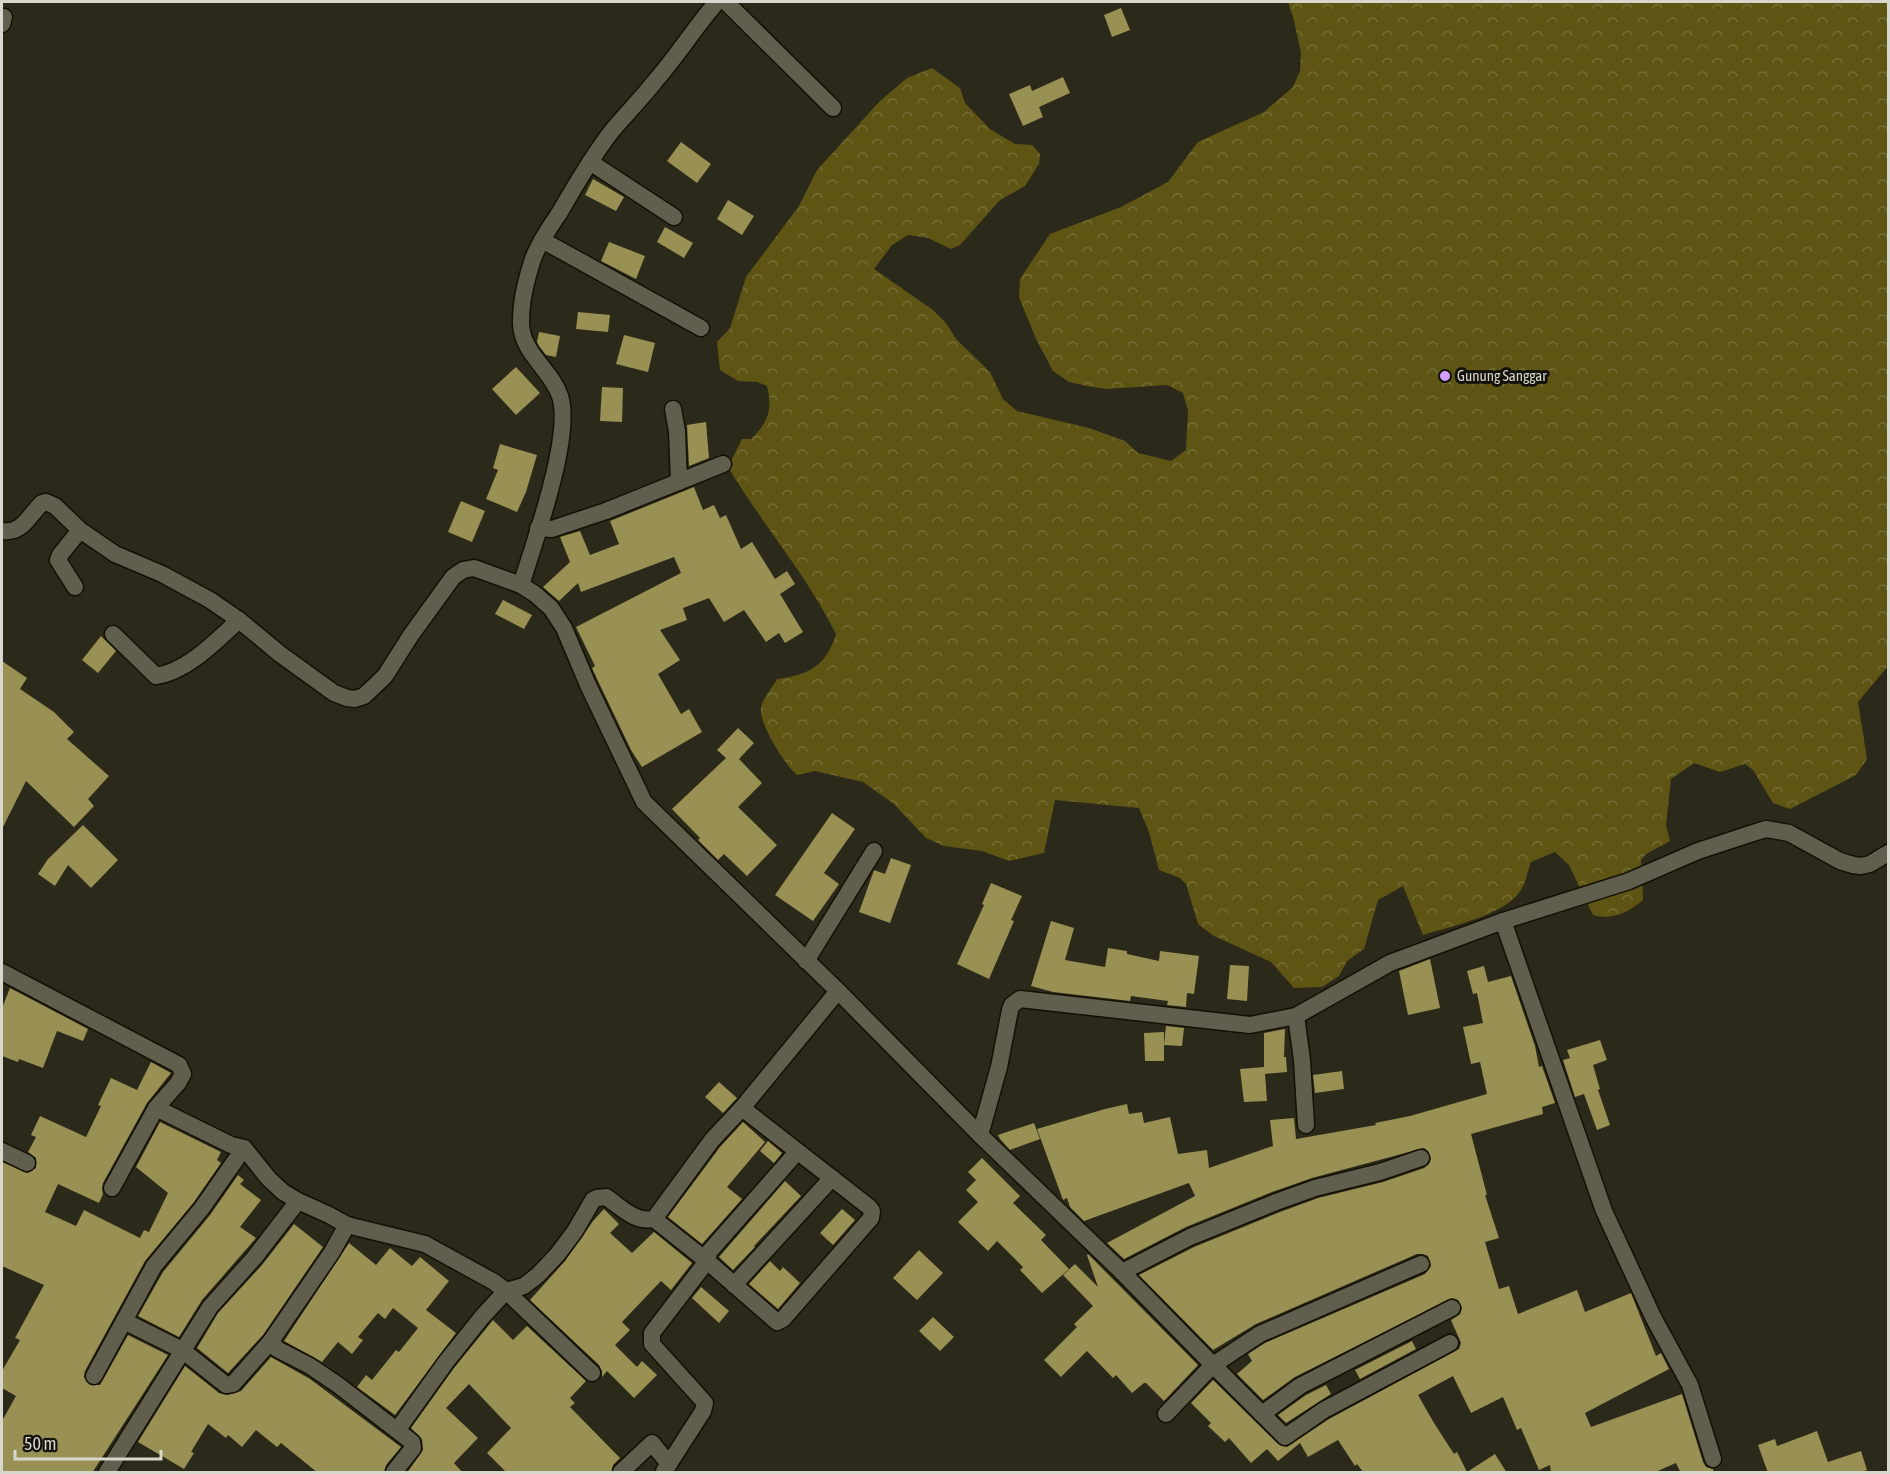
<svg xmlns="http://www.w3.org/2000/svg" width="1890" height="1474" font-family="'Asap Condensed',sans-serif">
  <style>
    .forest { fill: url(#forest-crowns) }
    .building { fill: #999053 }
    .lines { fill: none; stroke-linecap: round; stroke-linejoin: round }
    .minor-casing { stroke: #141104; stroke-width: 19 }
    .minor { stroke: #605e4d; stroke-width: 16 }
    .poi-dot { fill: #d59bfa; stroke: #12110b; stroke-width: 2 }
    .labels { text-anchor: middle; stroke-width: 6; stroke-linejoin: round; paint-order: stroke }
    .poi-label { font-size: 15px; fill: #d8d7cd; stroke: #12110b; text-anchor: start }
  </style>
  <defs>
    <pattern id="forest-crowns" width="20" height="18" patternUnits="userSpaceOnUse" patternTransform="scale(1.5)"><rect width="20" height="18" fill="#5e5514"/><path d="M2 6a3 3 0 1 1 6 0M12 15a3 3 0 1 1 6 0" fill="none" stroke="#746d35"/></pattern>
  </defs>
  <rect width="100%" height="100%" fill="#2b291a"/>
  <path class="forest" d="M1288,2H1888V666L1858,702L1867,759L1856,775L1790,809L1773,803L1753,770L1745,764L1720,772L1694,763L1671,779L1666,825L1670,841L1646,854L1641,860L1643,900C1629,912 1612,921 1593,915L1569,865L1555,852L1531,862C1528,870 1526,881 1522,888C1508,915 1451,926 1423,935L1403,886L1378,900L1364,949L1347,961L1339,976L1322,987L1294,988L1271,962L1214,936L1198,924L1186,884L1180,878L1159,870L1149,832L1139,808L1055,800L1044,853L1009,861L982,851L944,846L926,838L894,804L863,782L815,771L797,775C785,765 759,724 761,708C762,699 773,687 777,679C809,675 826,666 836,634C806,574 762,524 728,467L742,439H751C768,423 773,409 767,386L758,382L738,381L720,370L717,342L730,328L746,277L799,206L817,170L880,101L907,78L932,68L960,88L965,103L990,129L1015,144L1032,145L1040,154L1039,164L1025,186L1000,200L960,245L951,249L928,238L908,235L892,245L874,269L933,310L946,323L956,339L990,372L1003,399L1017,411L1089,428L1125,441L1138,453L1171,461L1186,450L1188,411L1183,393L1167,385L1106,389L1087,386L1069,382L1053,371L1036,339L1019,297L1020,279L1050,234L1121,207L1168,182L1198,142L1264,112L1293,87L1300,71L1301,52L1293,17Z"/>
  <g class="building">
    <polygon points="1121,8 1130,30 1112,37 1104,15"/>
    <polygon points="1063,77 1070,93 1039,107 1043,117 1023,126 1009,94 1030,85 1032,91"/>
    <polygon points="681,142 711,164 697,183 667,161"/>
    <polygon points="593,179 624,197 616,211 585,195"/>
    <polygon points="728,200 754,216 742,235 717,219"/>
    <polygon points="665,227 693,243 684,258 657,242"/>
    <polygon points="609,242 645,256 636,279 601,261"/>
    <polygon points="578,312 610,315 608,332 576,329"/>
    <polygon points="539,332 560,336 556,357 546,355 539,346 537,342"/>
    <polygon points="624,335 655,343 648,372 616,364"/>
    <polygon points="516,367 540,393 516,415 492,389"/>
    <polygon points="602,387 623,388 622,422 600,421"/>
    <polygon points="706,422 709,458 689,466 687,425"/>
    <polygon points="500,444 537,455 526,492 517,512 486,499 498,470 493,468"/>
    <polygon points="694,487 703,510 714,505 720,518 726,515 741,549 752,542 775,579 787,571 795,584 780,594 803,632 785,643 779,633 766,642 744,610 724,622 709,598 683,608 687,620 660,630 680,660 658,674 681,714 689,709 702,732 642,767 631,750 598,681 592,668 595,666 576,627 681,573 674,557 581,592 578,583 559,601 543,587 570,562 560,537 580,531 590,555 619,544 610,521"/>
    <polygon points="461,501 485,511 472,542 448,532"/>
    <polygon points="503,600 532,615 524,629 495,614"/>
    <polygon points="101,636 116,651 98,673 82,660"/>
    <polygon points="2,661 27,678 20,689 54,712 74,732 67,739 109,776 88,799 94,806 74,827 26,781 2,829"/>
    <polygon points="738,728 754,743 739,759 762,783 738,807 777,845 747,876 724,854 718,860 698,840 700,838 672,809 726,758 717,750"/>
    <polygon points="832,813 855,829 824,873 839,884 813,921 775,895"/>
    <polygon points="83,825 118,860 91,888 68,865 55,886 38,874 48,859"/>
    <polygon points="891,858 911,865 890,923 859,912 873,873 874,870 885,874"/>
    <polygon points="991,883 1022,896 1011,920 1014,921 989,979 957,964 984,905 982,904"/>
    <polygon points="1051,921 1074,928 1065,960 1105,967 1108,948 1127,951 1127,954 1159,961 1160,951 1199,956 1194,994 1187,993 1186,1007 1167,1005 1168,1001 1131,996 1130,1001 1053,992 1031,986"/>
    <polygon points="1430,959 1440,1008 1408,1015 1399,971"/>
    <polygon points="1230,965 1249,966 1247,1001 1227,999"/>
    <polygon points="1484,966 1488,982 1511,976 1535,1046 1539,1067 1542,1066 1555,1103 1542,1107 1543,1114 1471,1134 1487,1195 1485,1195 1499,1238 1485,1242 1499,1289 1509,1286 1518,1314 1577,1290 1585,1312 1631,1293 1656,1356 1661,1353 1669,1369 1585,1413 1591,1427 1682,1394 1703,1462 1706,1467 1713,1469 1714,1473 1681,1473 1676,1463 1653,1473 1551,1473 1550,1465 1539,1470 1521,1428 1517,1430 1503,1397 1471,1413 1453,1376 1418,1395 1434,1423 1454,1454 1457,1452 1467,1472 1495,1454 1507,1473 1364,1473 1357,1464 1355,1466 1338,1440 1308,1457 1300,1443 1278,1461 1267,1449 1251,1463 1229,1438 1225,1442 1208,1426 1211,1423 1191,1403 1213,1380 1278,1444 1287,1447 1329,1419 1459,1349 1461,1343 1451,1320 1460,1314 1462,1308 1458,1300 1452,1298 1295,1377 1263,1400 1237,1374 1252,1361 1248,1354 1265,1343 1425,1274 1431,1266 1428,1256 1423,1254 1417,1254 1256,1324 1213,1350 1139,1275 1194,1247 1280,1212 1318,1198 1383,1182 1424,1168 1429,1164 1431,1159 1428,1151 1424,1148 1312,1178 1272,1192 1186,1227 1124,1259 1107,1243 1195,1196 1189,1183 1084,1221 1070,1207 1067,1198 1063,1200 1037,1129 1105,1109 1127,1104 1129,1114 1142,1112 1144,1123 1170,1117 1178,1154 1207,1150 1209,1168 1273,1146 1270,1120 1294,1118 1296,1139 1376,1125 1375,1123 1410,1116 1487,1094 1480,1062 1471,1064 1463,1027 1483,1023 1477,993 1473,994 1467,971"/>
    <polygon points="10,988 88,1029 83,1041 57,1031 43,1068 19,1059 18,1062 2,1056 2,1008"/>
    <polygon points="1166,1026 1184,1028 1182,1046 1164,1045"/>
    <polygon points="1285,1029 1284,1057 1286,1057 1287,1072 1265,1074 1267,1101 1244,1102 1240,1069 1264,1067 1264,1033"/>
    <polygon points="1164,1032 1164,1061 1145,1061 1144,1033"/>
    <polygon points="1600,1040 1607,1060 1593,1065 1600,1089 1598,1090 1610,1125 1597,1130 1584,1094 1575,1097 1563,1060 1570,1058 1567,1050"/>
    <polygon points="151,1062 171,1073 147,1103 103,1183 102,1189 103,1194 99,1203 58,1184 45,1212 76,1226 84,1210 140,1238 144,1230 149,1232 168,1193 136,1167 160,1122 221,1152 217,1160 221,1163 194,1202 145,1261 85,1371 84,1377 90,1385 100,1385 128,1335 168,1355 92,1473 2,1473 2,1421 16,1396 2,1388 2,1371 20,1340 15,1338 44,1285 2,1266 2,1162 27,1173 36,1168 36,1158 28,1152 36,1137 31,1135 40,1116 86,1137 101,1106 98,1105 111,1078 137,1090"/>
    <polygon points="1342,1071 1344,1089 1315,1093 1313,1075"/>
    <polygon points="719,1082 737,1098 723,1113 705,1097"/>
    <polygon points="743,1122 765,1142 727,1187 742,1199 702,1244 668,1217 720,1147"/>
    <polygon points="1034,1123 1040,1139 1010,1150 1000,1139 998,1135"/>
    <polygon points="768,1141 782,1153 774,1163 760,1151"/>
    <polygon points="982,1158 1020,1196 1013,1203 1046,1235 1041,1240 1069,1269 1042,1293 1020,1270 1023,1267 997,1241 988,1251 958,1222 978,1202 966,1190 976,1180 968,1172"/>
    <polygon points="238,1175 244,1180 240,1184 261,1200 240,1227 256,1238 202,1300 179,1337 138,1316 163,1272 210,1215"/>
    <polygon points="785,1181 801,1196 754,1246 755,1247 733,1270 719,1257"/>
    <polygon points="604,1209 619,1224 610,1233 632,1253 654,1232 692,1263 671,1290 661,1281 622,1322 630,1330 615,1345 637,1367 642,1361 657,1375 634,1398 607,1371 602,1377 602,1371 599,1365 530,1300 565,1261 593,1221"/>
    <polygon points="842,1209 855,1220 833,1245 820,1233"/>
    <polygon points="294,1224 323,1247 263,1335 228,1373 197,1348 218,1313 262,1265"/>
    <polygon points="349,1243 376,1265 390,1248 412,1266 420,1257 449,1281 426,1310 456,1333 395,1415 357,1387 366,1375 372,1380 396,1350 399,1352 418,1328 393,1308 385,1319 378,1313 358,1337 363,1340 352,1354 338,1342 322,1362 284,1341"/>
    <polygon points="919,1250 943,1273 917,1300 893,1278"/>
    <polygon points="1088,1254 1198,1365 1164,1401 1146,1383 1144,1383 1132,1393 1116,1375 1113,1378 1087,1351 1061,1377 1044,1360 1077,1327 1074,1324 1093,1306 1063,1275 1075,1264 1098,1287 1087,1255"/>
    <polygon points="770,1261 780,1271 783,1267 800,1283 778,1309 749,1284"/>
    <polygon points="701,1287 729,1311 719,1323 692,1298"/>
    <polygon points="933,1317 954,1337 940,1351 919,1331"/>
    <polygon points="493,1320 513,1340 527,1326 586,1381 570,1398 575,1403 570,1407 620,1458 613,1465 611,1473 507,1473 487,1453 511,1428 469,1384 446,1408 478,1438 454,1463 463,1473 407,1473 423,1450 422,1439 411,1428 454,1368"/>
    <polygon points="1412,1341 1416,1349 1360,1379 1355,1370"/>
    <polygon points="271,1357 310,1379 401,1447 386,1465 384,1473 318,1473 281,1443 277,1447 256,1430 242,1447 228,1435 226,1438 208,1424 191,1452 194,1453 184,1469 138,1442 185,1366 219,1393 227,1395 241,1391"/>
    <polygon points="1326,1385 1331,1394 1286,1423 1278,1415 1306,1395"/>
    <polygon points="1817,1431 1828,1462 1861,1451 1867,1470 1859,1473 1768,1473 1758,1445 1775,1439 1777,1446"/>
  </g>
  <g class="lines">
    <g class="minor-casing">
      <g id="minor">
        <polyline points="726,2 833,108"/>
        <polyline points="2,24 4,17"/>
        <polyline points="590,162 674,217"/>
        <polyline points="542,240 701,328"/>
        <polyline points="673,409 677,431 679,482"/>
        <polyline points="538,528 552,529 606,511 723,464"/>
        <path d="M2,531C23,534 29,515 42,503L46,502L55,506L80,530L115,554L162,574L210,600L239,620L280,654L334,693L347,698L355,699L364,696L385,676L411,635L453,577L463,570L474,568L521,585L535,594L551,608L564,628L588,685L644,802L838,991L980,1135L1122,1272L1213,1365L1166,1414"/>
        <path d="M521,585C534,543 573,436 560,396C551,369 520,352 521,321C521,302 527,277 533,259C539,242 550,227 560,212C576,184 592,157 611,132C626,114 642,98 656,80C678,55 695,27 717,2"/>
        <polyline points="75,587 58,560 60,555 80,530"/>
        <path d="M113,634L156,676C187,672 217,640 239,620"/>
        <polyline points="1503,921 1604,1211 1653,1317 1690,1385 1713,1459"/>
        <polyline points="806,961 874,851"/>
        <polyline points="2,972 179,1065 183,1074 178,1083 156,1108 231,1145 244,1148 269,1179 283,1192 298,1201 329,1215 347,1225 425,1244 494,1282 506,1291 592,1373"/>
        <polyline points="1296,1016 1302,1060 1306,1125"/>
        <polyline points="980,1135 999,1067 1010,1010 1012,1005 1020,999 1250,1025 1296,1016 1390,963 1503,921 1629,881 1698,851 1753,833 1766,829 1789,833 1840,861 1853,865 1861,866 1870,864 1888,853"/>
        <polyline points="2,1151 27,1163"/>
        <polyline points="112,1188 156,1108"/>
        <polyline points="654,1219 707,1261 777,1322 783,1319 871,1218 872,1211 869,1207 742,1108"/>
        <polyline points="347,1225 332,1252 271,1341 277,1349 310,1366 338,1385 412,1442 413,1448 394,1472"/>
        <polyline points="1421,1264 1260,1334 1213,1365 1285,1437 1324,1410 1450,1343"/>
        <polyline points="1122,1272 1190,1237 1276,1202 1315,1188 1380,1172 1421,1158"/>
        <polyline points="734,1285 832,1178"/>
        <polyline points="124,1321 182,1350 226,1385 233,1384 271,1341"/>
        <polyline points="94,1376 154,1266 202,1208 244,1148"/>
        <polyline points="1262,1414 1300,1386 1452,1308"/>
        <path d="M398,1429L446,1362L482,1317L506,1291L524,1286L538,1275L557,1255L575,1231L593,1200L597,1198L606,1197C621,1207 635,1223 654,1219L712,1140L742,1108L838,991"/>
        <polyline points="669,1464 703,1411 705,1403 652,1344 652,1333 707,1261 709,1252 797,1152"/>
        <polyline points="107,1472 210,1307 254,1258 298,1201"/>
        <polyline points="621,1472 652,1443 669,1464 664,1471"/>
      </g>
    </g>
    <use href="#minor" class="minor"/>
  </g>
  <circle class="poi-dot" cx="1445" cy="376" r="6"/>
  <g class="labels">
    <g class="poi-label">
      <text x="1457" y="381">Gunung Sanggar</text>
    </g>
  </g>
  <rect width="1890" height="1474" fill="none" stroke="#d8d7cd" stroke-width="6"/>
  <path d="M15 1450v9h146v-9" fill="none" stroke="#d8d7cd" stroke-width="3"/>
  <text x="24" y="1450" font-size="18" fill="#d8d7cd" stroke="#12110b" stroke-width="4.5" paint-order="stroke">50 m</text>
</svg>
